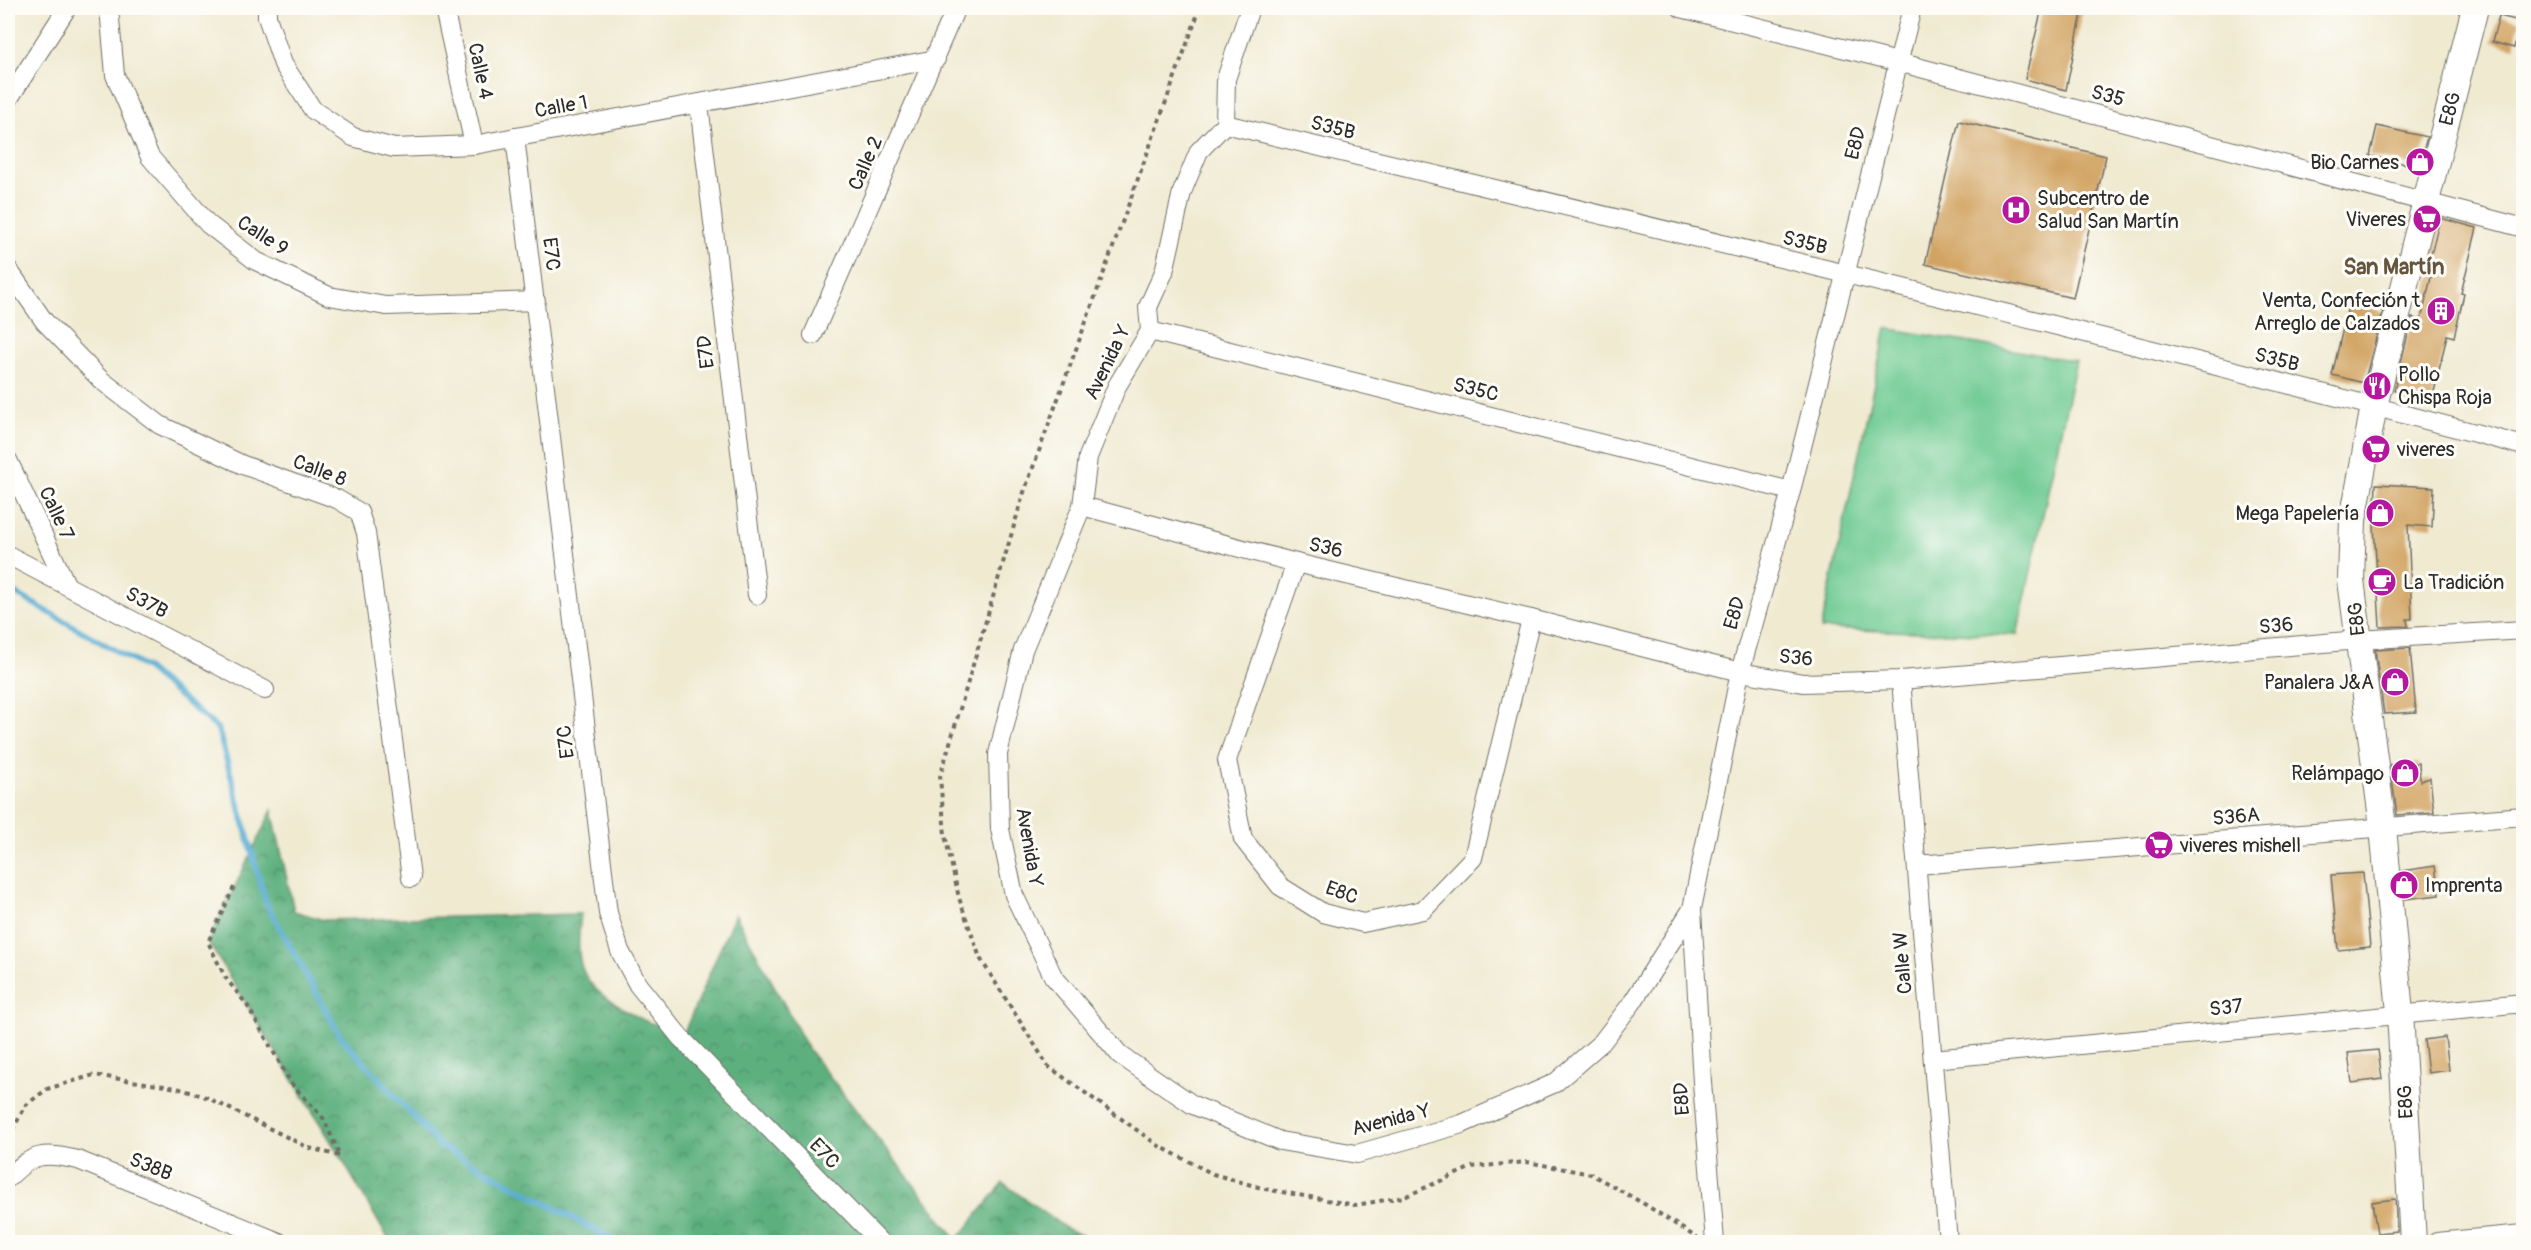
<svg xmlns="http://www.w3.org/2000/svg" width="2531" height="1250" font-family="Pangolin,sans-serif">
  <style>
    .forest { fill: url(#forest-crowns); stroke: #446e54; stroke-width: 1.5 }
    .park { fill: #72cc94; stroke: #4e7c60; stroke-width: 1.5 }
    .lines { fill: none; stroke-linecap: round; stroke-linejoin: round }
    .stream { stroke: #54abd1; stroke-width: 6 }
    .building { fill: #d2a464 }
    .street-casing { stroke: #706e65; stroke-width: 20 }
    .secondary-casing { stroke: #706e65; stroke-width: 28 }
    .path { stroke: #706e65; stroke-width: 4; stroke-dasharray: 4.5 4.5; stroke-linecap: butt }
    .street { stroke: #fff; stroke-width: 18 }
    .secondary { stroke: #fff; stroke-width: 26 }
    .labels { text-anchor: middle; stroke-width: 6; stroke-linejoin: round; paint-order: stroke }
    .street-label { font-size: 20px; fill: #2b2b2b; stroke: #fdfcf7 }
    .poi-label { font-size: 20px; fill: #2b2b2b; stroke: #fdfcf7; text-anchor: end }
    .quarter-label { font-size: 22px; font-weight: bold; fill: #65553f; stroke: #fdfcf7 }
  </style>
  <defs>
    <pattern id="forest-crowns" width="20" height="18" patternUnits="userSpaceOnUse" patternTransform="scale(1.5)"><rect width="20" height="18" fill="#5db07e"/><path d="M2 6a3 3 0 1 1 6 0M12 15a3 3 0 1 1 6 0" fill="none" stroke="#4d8f67"/></pattern>
  </defs>
  <rect width="100%" height="100%" fill="#fdfcf7"/>
  <filter id="ink" filterUnits="userSpaceOnUse"><feTurbulence type="fractalNoise" baseFrequency=".0167" numOctaves="2"/><feDisplacementMap in="SourceGraphic" scale="12" xChannelSelector="R" yChannelSelector="G"/><feConvolveMatrix kernelMatrix="1 2 1 2 8 2 1 2 1" color-interpolation-filters="sRGB"/></filter>
  <filter id="wash" filterUnits="userSpaceOnUse"><feTurbulence type="fractalNoise" baseFrequency=".008" numOctaves="4" result="noise"/><feDisplacementMap in="SourceGraphic" scale="24" xChannelSelector="R" yChannelSelector="G"/><feGaussianBlur stdDeviation="1.35" result="paint"/><feColorMatrix in="noise" values="0 0 0 0 0 0 0 0 0 0 0 0 0 0 0 0 0 1.4 0 .05"/><feComposite in="paint" operator="in"/></filter>
  <g filter="url(#wash)">
    <rect width="100%" height="100%" fill="#f0ead1"/>
    <path class="forest" d="M272,810L294,911L324,920L581,914C575,963 578,984 624,1009C644,1020 648,1025 671,1026L682,1037L735,914L809,1050L957,1240L1003,1183L1067,1229L1098,1242H390L340,1156L208,942Z"/>
    <polygon class="park" points="1886,328 2076,361 2017,635 1821,629"/>
    <g class="lines">
      <polyline class="stream" points="8,589 146,668 218,729 266,903 341,1037 440,1146 617,1242"/>
    </g>
    <g id="blocks">
      <g class="building">
        <polygon points="2042,8 2083,8 2066,90 2025,79"/>
        <polygon points="2499,16 2520,21 2514,48 2492,42"/>
        <polygon points="1959,121 2106,156 2073,298 1925,264"/>
        <polygon points="2377,126 2427,137 2419,167 2370,156"/>
        <polygon points="2440,218 2477,228 2461,293 2464,294 2454,337 2447,335 2432,401 2398,393 2399,391 2394,390 2412,318 2421,320 2433,269 2428,267"/>
        <polygon points="2349,303 2383,311 2364,383 2332,375"/>
        <polygon points="2376,484 2434,487 2432,527 2408,525 2412,619 2407,619 2408,626 2380,627 2374,526"/>
        <polygon points="2410,648 2416,712 2384,714 2375,650"/>
        <polygon points="2419,763 2420,781 2430,778 2434,812 2397,815 2390,765"/>
        <polygon points="2435,866 2439,895 2405,899 2402,871"/>
        <polygon points="2363,873 2370,947 2338,950 2331,875"/>
        <polygon points="2445,1037 2449,1070 2428,1073 2424,1040"/>
        <polygon points="2378,1050 2382,1079 2352,1083 2348,1053"/>
        <polygon points="2395,1199 2397,1231 2377,1233 2372,1202"/>
      </g>
    </g>
  </g>
  <g filter="url(#ink)">
    <use href="#blocks" fill-opacity="0" stroke="#706e65" stroke-width="1.5"/>
    <g class="lines">
      <g class="street-casing">
        <g id="street">
          <polyline points="109,8 115,75 150,157 208,224 256,261 329,296 386,306 536,301"/>
          <polyline points="267,8 267,17 283,64 313,110 353,137 394,148 474,145 936,59"/>
          <polyline points="444,8 474,145"/>
          <polyline points="1250,8 1226,79 1225,124 1199,151 1182,192 1164,272 1148,307 1150,331 1117,386 1088,457 1082,506 1023,650 998,754 1000,829 1014,895 1053,976 1120,1055 1193,1105 1280,1141 1357,1154 1462,1124 1555,1083 1602,1042 1632,1003 1692,909"/>
          <polyline points="1681,8 1898,62 2524,228"/>
          <polyline points="8,100 67,8"/>
          <polyline points="699,104 757,595"/>
          <path d="M1225,124C1659,229 2093,331 2524,446"/>
          <polyline points="515,137 608,913 620,951 638,985 681,1038 880,1242"/>
          <polyline points="8,269 44,321 101,380 160,425 243,465 337,499 359,512 366,533 411,878"/>
          <polyline points="1150,331 1791,491"/>
          <polyline points="813,335 956,8"/>
          <polyline points="8,460 66,584"/>
          <polyline points="1082,506 1296,563 1531,619 1740,672 1803,683 1901,680 2358,640 2524,630"/>
          <polyline points="8,555 265,690"/>
          <polyline points="1296,563 1227,760 1243,839 1280,886 1323,913 1363,923 1423,910 1473,858 1531,619"/>
          <polyline points="1901,680 1948,1242"/>
          <polyline points="1917,865 2524,816"/>
          <polyline points="1933,1059 2524,1003"/>
          <path d="M8,1178C33,1153 43,1152 78,1160L279,1242"/>
          <polyline points="1715,1242 1702,1082 1692,909 1740,672 1791,491 1912,8"/>
          <polyline points="2437,1242 2524,1234"/>
        </g>
      </g>
      <g class="secondary-casing">
        <g id="secondary">
          <path id="s1" d="M2413,1242L2400,1013L2383,827L2351,580L2353,520L2374,406L2475,8"/>
        </g>
      </g>
      <g class="path">
        <polyline points="1200,8 1023,495 940,777 945,835 959,898 980,958 1048,1066 1159,1146 1213,1174 1265,1189 1355,1205 1404,1197 1472,1167 1527,1162 1591,1174 1646,1205 1697,1238"/>
        <polyline points="8,1138 26,1105 47,1089 94,1075 177,1088 206,1097 309,1148 340,1156 324,1119 291,1083 247,1005 225,977 208,942 234,887"/>
      </g>
      <use href="#street" class="street"/>
      <use href="#secondary" class="secondary"/>
    </g>
  </g>
  <defs>
    <g id="shop-disc" transform="scale(1.5)"><circle r="9.5" fill="#b5179e" stroke="#fdfcf7"/><path d="M-5-2.5h2.3a2.7 3.5 0 0 1 5.4 0H5L5.5 6h-11ZM-1.5-2.5h3a1.5 2.3 0 0 0-3 0Z" fill="#fff"/></g>
    <g id="hospital-disc" transform="scale(1.5)"><circle r="9.5" fill="#b5179e" stroke="#fdfcf7"/><path d="M-5-5h3v3.5h4V-5h3V5h-3V1.5h-4V5h-3Z" fill="#fff"/></g>
    <g id="supermarket-disc" transform="scale(1.5)"><circle r="9.5" fill="#b5179e" stroke="#fdfcf7"/><path d="M-6-5.5h2.5l.6 2H6L4.5 2H-2.5L-4.4-4H-6ZM-1.5 3.2a1.3 1.3 0 1 0 .1 0ZM3 3.2a1.3 1.3 0 1 0 .1 0Z" fill="#fff"/></g>
    <g id="building-disc" transform="scale(1.5)"><circle r="9.5" fill="#b5179e" stroke="#fdfcf7"/><path d="M-4-6H4V6H1V3H-1V6H-4ZM-2.5-4.3h1.7v1.8h-1.7ZM.8-4.3h1.7v1.8H.8ZM-2.5-1h1.7V.8h-1.7ZM.8-1h1.7V.8H.8Z" fill="#fff"/></g>
    <g id="restaurant-disc" transform="scale(1.5)"><circle r="9.5" fill="#b5179e" stroke="#fdfcf7"/><path d="M-5-6h1v4h1v-4h1v4h1v-4h1v5L-1.5 .5V6h-2V.5L-5-1ZM5-6V6H3V1.5H1.5Q1.5-4 5-6Z" fill="#fff"/></g>
    <g id="cafe-disc" transform="scale(1.5)"><circle r="9.5" fill="#b5179e" stroke="#fdfcf7"/><path d="M-5.5-4.5H6V0H3Q3 3.5 0 3.5H-2.5Q-5.5 3.5-5.5 0ZM3-3.2v2h1.7v-2ZM-6 4.5H4V6H-6Z" fill="#fff"/></g>
  </defs>
  <g fill-rule="evenodd">
    <use href="#shop-disc" x="2420" y="162"/>
    <use href="#hospital-disc" x="2016" y="210"/>
    <use href="#supermarket-disc" x="2427" y="219"/>
    <use href="#building-disc" x="2441" y="311"/>
    <use href="#restaurant-disc" x="2377" y="386"/>
    <use href="#supermarket-disc" x="2376" y="449"/>
    <use href="#shop-disc" x="2380" y="513"/>
    <use href="#cafe-disc" x="2382" y="582"/>
    <use href="#shop-disc" x="2395" y="682"/>
    <use href="#shop-disc" x="2405" y="773"/>
    <use href="#supermarket-disc" x="2159" y="845"/>
    <use href="#shop-disc" x="2404" y="885"/>
  </g>
  <g class="labels">
    <g class="street-label">
      <text transform="translate(481 71) rotate(78)" y="7">Calle 4</text>
      <text transform="translate(2108 95) rotate(15)" y="7">S35</text>
      <text transform="translate(561 106) rotate(-10)" y="7">Calle 1</text>
      <text dy="7" stroke="none"><textPath href="#s1" startOffset="1148">E8G</textPath></text>
      <text transform="translate(1333 127) rotate(14)" y="7">S35B</text>
      <text transform="translate(1855 143) rotate(-76)" y="7">E8D</text>
      <text transform="translate(865 163) rotate(-66)" y="7">Calle 2</text>
      <text transform="translate(263 235) rotate(33)" y="7">Calle 9</text>
      <text transform="translate(1805 242) rotate(14)" y="7">S35B</text>
      <text transform="translate(552 254) rotate(83)" y="7">E7C</text>
      <text transform="translate(705 352) rotate(-97)" y="7">E7D</text>
      <text transform="translate(2277 359) rotate(14)" y="7">S35B</text>
      <text transform="translate(1107 362) rotate(-64)" y="7">Avenida Y</text>
      <text transform="translate(1476 389) rotate(14)" y="7">S35C</text>
      <text transform="translate(320 470) rotate(21)" y="7">Calle 8</text>
      <text transform="translate(57 513) rotate(65)" y="7">Calle 7</text>
      <text transform="translate(1326 547) rotate(13)" y="7">S36</text>
      <text transform="translate(147 602) rotate(28)" y="7">S37B</text>
      <text transform="translate(1734 613) rotate(-74)" y="7">E8D</text>
      <text transform="translate(2356 619) rotate(-96)" y="7">E8G</text>
      <text transform="translate(2276 625) rotate(-5)" y="7">S36</text>
      <text transform="translate(1796 657) rotate(6)" y="7">S36</text>
      <text transform="translate(565 742) rotate(-97)" y="7">E7C</text>
      <text transform="translate(2236 816) rotate(-5)" y="7">S36A</text>
      <text transform="translate(1030 847) rotate(80)" y="7">Avenida Y</text>
      <text transform="translate(1342 892) rotate(20)" y="7">E8C</text>
      <text transform="translate(1902 963) rotate(-95)" y="7">Calle W</text>
      <text transform="translate(2226 1007) rotate(-6)" y="7">S37</text>
      <text transform="translate(1681 1099) rotate(-94)" y="7">E8D</text>
      <text transform="translate(2405 1102) rotate(-93)" y="7">E8G</text>
      <text transform="translate(1391 1119) rotate(-14)" y="7">Avenida Y</text>
      <text transform="translate(825 1153) rotate(46)" y="7">E7C</text>
      <text transform="translate(151 1166) rotate(22)" y="7">S38B</text>
    </g>
    <g class="poi-label">
      <text x="2399" y="169">Bio Carnes</text>
      <text x="2037" y="205" text-anchor="start">Subcentro de<tspan x="2037" dy="23">Salud San Martín</tspan></text>
      <text x="2406" y="226">Viveres</text>
      <text x="2420" y="307">Venta, Confeción t<tspan x="2420" dy="23">Arreglo de Calzados</tspan></text>
      <text x="2398" y="381" text-anchor="start">Pollo<tspan x="2398" dy="23">Chispa Roja</tspan></text>
      <text x="2397" y="456" text-anchor="start">viveres</text>
      <text x="2359" y="520">Mega Papelería</text>
      <text x="2403" y="589" text-anchor="start">La Tradición</text>
      <text x="2374" y="689">Panalera J&amp;A</text>
      <text x="2384" y="780">Relámpago</text>
      <text x="2180" y="852" text-anchor="start">viveres mishell</text>
      <text x="2425" y="892" text-anchor="start">Imprenta</text>
    </g>
    <g class="quarter-label">
      <text x="2394" y="274">San Martín</text>
    </g>
  </g>
  <rect width="2531" height="1250" fill="none" stroke="#fdfcf7" stroke-width="30"/>
</svg>
